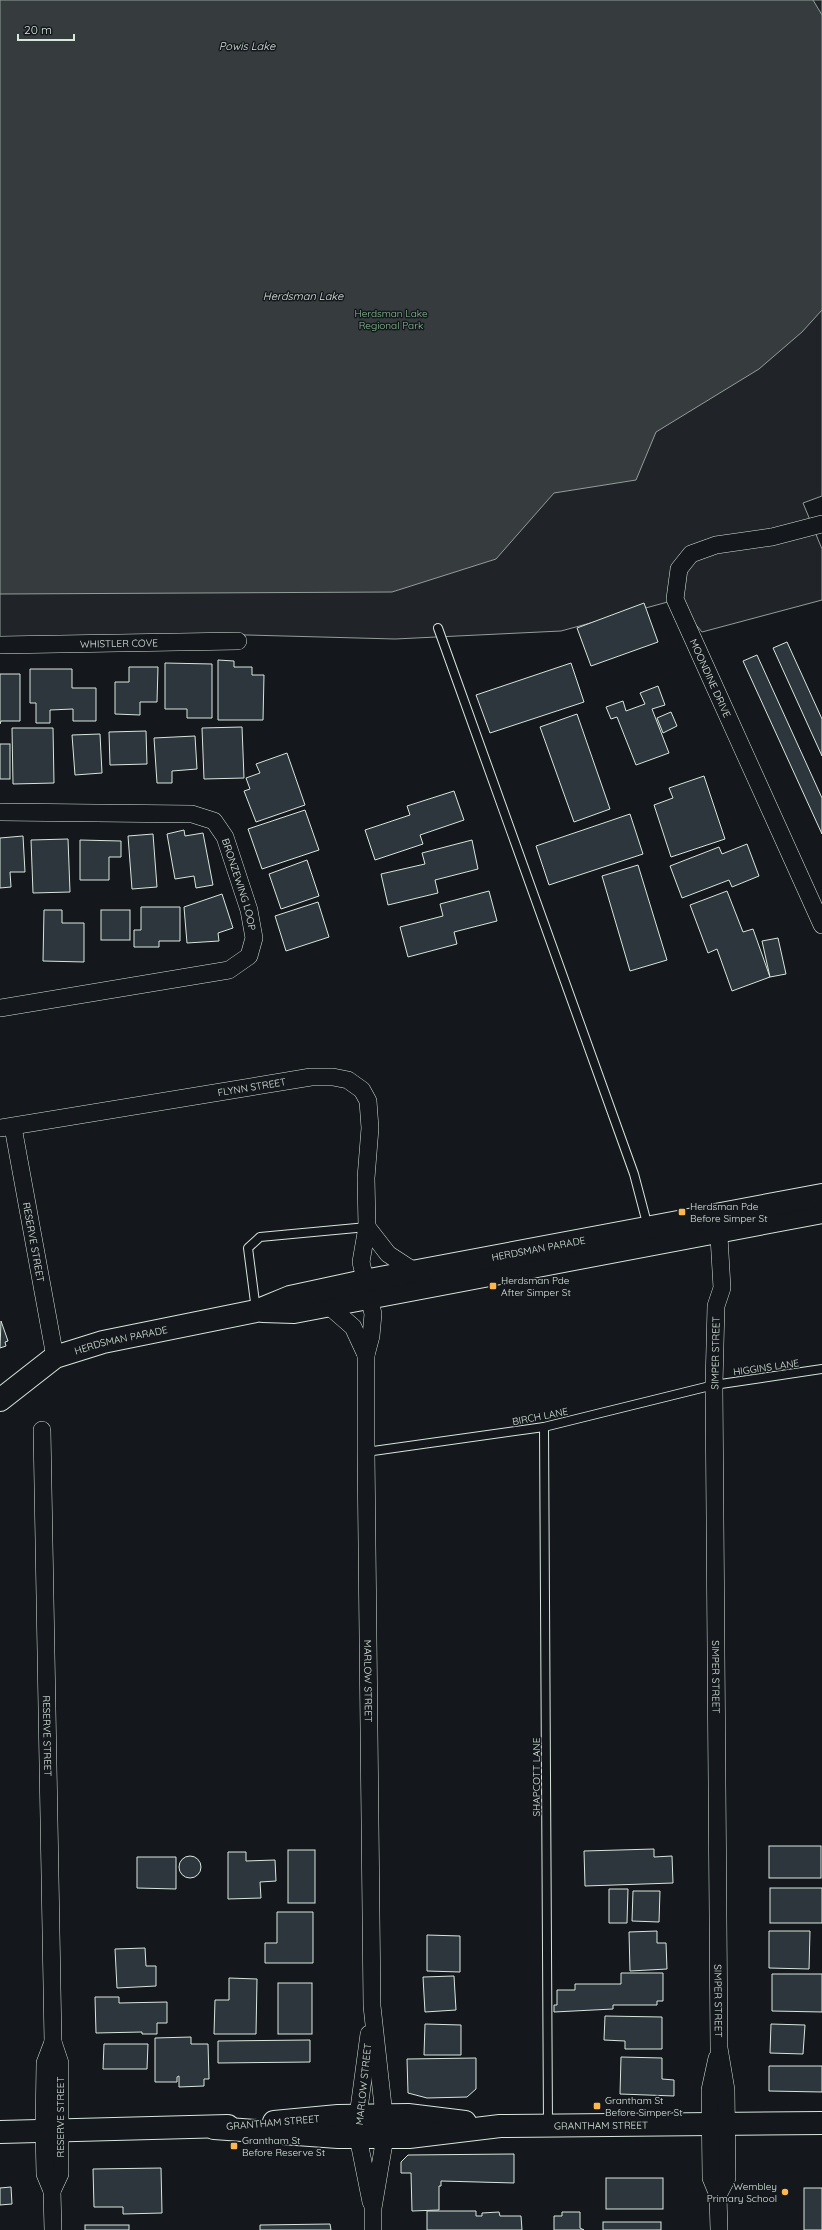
<svg xmlns="http://www.w3.org/2000/svg" width="822" height="2230" font-family="Quicksand,sans-serif">
  <style>
    .green { fill: #202428; stroke: #939e99 }
    .water { fill: #363b3e; stroke: #939e99 }
    .building { fill: #2c363c; stroke: #d8e6dc }
    .lines { fill: none; stroke-linecap: round; stroke-linejoin: round }
    .service-casing { stroke: #d8e6dc; stroke-width: 10 }
    .minor-casing { stroke: #d8e6dc; stroke-width: 18 }
    .secondary-casing { stroke: #d8e6dc; stroke-width: 24 }
    .primary-casing { stroke: #d8e6dc; stroke-width: 24 }
    .service { stroke: #14181c; stroke-width: 8 }
    .minor { stroke: #14181c; stroke-width: 17 }
    .secondary { stroke: #14181c; stroke-width: 22 }
    .primary { stroke: #14181c; stroke-width: 22 }
    .poi-dot { fill: #ffb74d; stroke: #14181c; stroke-width: 1.5 }
    .labels { text-anchor: middle; stroke-width: 3; stroke-linejoin: round; paint-order: stroke }
    .park-label { font-size: 10px; fill: #8ac095; stroke: #14181c }
    .street-label { font-size: 10px; fill: #d8e6dc; stroke: #14181c }
    .poi-label { font-size: 10px; fill: #d8e6dc; stroke: #14181c; text-anchor: start }
    .water-label { font-size: 11px; font-style: italic; fill: #d8e6dc; stroke: #14181c }
  </style>
  <rect width="100%" height="100%" fill="#14181c"/>
  <polygon class="green" points="0,0 822,0 822,496 803,503 822,549 822,600 702,632 675,600 561,631 395,639 247,635 0,639"/>
  <polygon class="water" points="0,0 813,0 822,15 822,310 802,332 759,369 656,432 636,480 554,493 496,559 392,592 0,594"/>
  <g class="building">
    <polygon points="644,603 658,642 591,666 577,628"/>
    <polygon points="787,642 822,719 822,756 773,648"/>
    <polygon points="757,655 822,798 822,834 743,661"/>
    <polygon points="218,660 234,661 234,667 252,667 252,675 264,675 263,720 218,720"/>
    <polygon points="165,663 212,664 212,718 187,718 187,709 165,709"/>
    <polygon points="571,663 584,702 490,733 476,695"/>
    <polygon points="129,667 158,667 157,702 140,702 140,715 115,714 115,682 129,682"/>
    <polygon points="30,669 72,669 72,688 96,688 96,721 73,721 73,709 50,710 50,723 36,723 36,703 30,703"/>
    <polygon points="0,674 20,674 20,721 1,721 0,724"/>
    <polygon points="658,686 665,705 652,709 669,753 636,765 617,717 611,719 606,707 623,701 626,711 645,704 640,693"/>
    <polygon points="671,712 677,726 663,733 657,718"/>
    <polygon points="577,714 610,809 574,822 540,727"/>
    <polygon points="242,727 244,778 204,779 202,728"/>
    <polygon points="12,728 53,728 54,783 13,784"/>
    <polygon points="146,731 147,764 110,765 109,732"/>
    <polygon points="100,734 102,773 75,775 72,735"/>
    <polygon points="195,736 197,769 172,771 172,783 157,783 154,738"/>
    <rect x="0" y="744" width="10" height="35"/>
    <polygon points="287,753 305,805 256,822 244,791 250,789 246,778 260,773 256,764"/>
    <polygon points="704,776 725,839 671,857 654,805 673,798 669,788"/>
    <polygon points="454,791 464,820 420,835 423,844 375,860 365,830 410,815 407,806"/>
    <polygon points="305,810 319,850 262,869 248,829"/>
    <polygon points="630,814 643,854 549,885 536,846"/>
    <polygon points="184,830 185,836 203,833 213,885 196,888 194,876 175,879 167,834"/>
    <polygon points="153,834 157,887 132,889 128,836"/>
    <polygon points="23,836 25,872 10,872 11,887 0,888 0,838"/>
    <polygon points="68,839 70,892 33,893 31,840"/>
    <polygon points="80,840 121,841 121,857 109,857 109,880 80,880"/>
    <polygon points="472,840 478,869 435,880 438,893 388,905 381,874 425,864 422,853"/>
    <polygon points="747,844 759,876 732,887 729,880 682,898 670,866 719,847 722,854"/>
    <polygon points="307,860 319,896 281,909 269,874"/>
    <polygon points="638,865 667,960 630,971 602,876"/>
    <polygon points="489,891 497,921 454,932 457,944 408,957 400,927 443,916 440,904"/>
    <polygon points="727,891 743,932 753,929 770,977 732,991 717,949 708,953 690,905"/>
    <polygon points="222,894 233,928 218,933 219,941 187,943 184,907"/>
    <polygon points="318,902 329,937 286,951 275,916"/>
    <polygon points="141,907 180,907 180,941 159,941 159,947 134,947 134,930 141,930"/>
    <polygon points="44,910 62,910 62,923 84,923 84,962 43,961"/>
    <rect x="101" y="910" width="29" height="30"/>
    <polygon points="778,938 786,974 770,977 762,941"/>
    <polygon points="1,1321 8,1341 5,1342 6,1346 0,1348"/>
    <rect x="769" y="1846" width="52" height="32"/>
    <polygon points="654,1849 654,1857 672,1856 673,1883 585,1886 584,1851"/>
    <rect x="288" y="1850" width="27" height="53"/>
    <polygon points="228,1852 246,1852 246,1861 275,1860 276,1881 260,1882 261,1898 228,1899"/>
    <circle cx="190" cy="1867" r="11"/>
    <polygon points="137,1857 176,1857 176,1889 137,1888"/>
    <rect x="770" y="1888" width="52" height="35"/>
    <polygon points="609,1889 628,1889 627,1923 609,1923"/>
    <polygon points="633,1891 660,1891 659,1922 632,1921"/>
    <polygon points="277,1912 313,1912 313,1963 265,1963 265,1943 277,1943"/>
    <polygon points="657,1931 657,1943 666,1943 667,1969 630,1971 629,1932"/>
    <polygon points="769,1931 810,1931 809,1969 769,1968"/>
    <polygon points="427,1935 460,1936 460,1972 427,1971"/>
    <polygon points="145,1948 146,1966 156,1966 156,1986 117,1988 115,1949"/>
    <polygon points="621,1973 663,1973 663,2001 657,2001 657,2005 613,2005 613,2009 554,2012 554,2005 557,2005 557,1990 575,1990 575,1984 621,1984"/>
    <polygon points="772,1974 822,1974 822,2012 772,2011"/>
    <polygon points="454,1976 456,2010 425,2012 423,1977"/>
    <polygon points="229,1978 257,1979 256,2034 214,2034 215,2000 229,2000"/>
    <rect x="278" y="1983" width="34" height="51"/>
    <polygon points="95,1997 119,1997 119,2003 167,2002 167,2023 157,2023 157,2034 142,2034 142,2032 96,2033"/>
    <polygon points="605,2016 662,2017 662,2049 625,2049 625,2041 604,2040"/>
    <polygon points="425,2024 461,2025 461,2055 424,2055"/>
    <polygon points="771,2024 805,2025 803,2054 770,2053"/>
    <polygon points="191,2037 191,2044 208,2044 209,2079 204,2079 204,2086 179,2087 179,2076 177,2077 177,2082 155,2082 155,2038"/>
    <polygon points="310,2040 310,2062 218,2063 218,2041"/>
    <polygon points="104,2044 148,2044 147,2069 103,2069"/>
    <polygon points="621,2057 662,2058 662,2079 674,2080 674,2096 620,2094"/>
    <polygon points="476,2058 476,2089 467,2097 427,2098 408,2093 407,2059"/>
    <polygon points="769,2066 822,2066 822,2092 769,2091"/>
    <polygon points="514,2154 514,2183 441,2181 441,2186 439,2186 439,2210 412,2211 411,2173 401,2173 401,2162 408,2155"/>
    <polygon points="161,2168 162,2213 123,2214 123,2207 94,2207 93,2169"/>
    <rect x="606" y="2178" width="57" height="31"/>
    <polygon points="11,2187 12,2204 0,2205 0,2188"/>
    <rect x="804" y="2188" width="18" height="42"/>
    <polygon points="427,2211 476,2211 476,2216 482,2216 482,2213 499,2212 500,2216 521,2216 522,2230 427,2230"/>
    <polygon points="562,2212 580,2212 580,2228 584,2230 554,2230 554,2216 562,2216"/>
    <rect x="603" y="2222" width="58" height="8"/>
    <polygon points="330,2224 331,2230 260,2230 260,2225"/>
    <rect x="85" y="2225" width="44" height="5"/>
  </g>
  <g class="lines">
    <g class="service-casing">
      <g id="service">
        <polyline points="438,628 634,1174 648,1227"/>
        <polyline points="256,1310 248,1248 260,1237 367,1227"/>
        <polyline points="544,1427 548,2125"/>
        <polyline points="366,1452 544,1427 714,1385 822,1369"/>
      </g>
    </g>
    <g class="minor-casing">
      <g id="minor">
        <path id="s1" d="M822,524L772,537L716,545L691,554L679,569L675,599L822,925"/>
        <path id="s2" d="M0,645L238,641"/>
        <path id="s3" d="M0,812L192,814L214,821L225,837L249,910L254,938L249,956L229,970L0,1008"/>
        <path id="s4" d="M13,1127L55,1357"/>
        <path id="s5" d="M0,1128L311,1077H333L348,1080L362,1090L368,1101L370,1128L366,1178L367,1227L361,1262L373,1314L371,1336L366,1355V1452L372,2006L384,2115L385,2137L373,2208V2230"/>
        <path id="s6" d="M718,1219L722,1288L716,1306L714,1385L719,2048L726,2090L727,2178L718,2195"/>
        <polyline points="367,1227 388,1254 414,1271"/>
        <polyline points="329,1306 353,1327 366,1355"/>
        <path id="s7" d="M42,1430L53,2042L60,2063V2174L52,2191"/>
        <polyline points="369,2034 358,2116 358,2137 371,2202"/>
        <polyline points="717,2058 710,2090 711,2178 718,2195 719,2230"/>
        <polyline points="53,2230 52,2191 45,2174 44,2130 45,2063 53,2042"/>
      </g>
    </g>
    <g class="secondary-casing">
      <g id="secondary">
        <polyline points="263,1311 294,1312 822,1212"/>
        <path id="s8" d="M0,1400L55,1357L103,1342L256,1311L290,1297L364,1281L822,1195"/>
      </g>
    </g>
    <g class="primary-casing">
      <g id="primary">
        <polyline points="274,2122 338,2116 408,2115 465,2122"/>
        <path id="s9" d="M214,2128L338,2137H409L500,2126L822,2123"/>
        <polyline points="0,2132 228,2126"/>
      </g>
    </g>
    <use href="#service" class="service"/>
    <use href="#minor" class="minor"/>
    <use href="#secondary" class="secondary"/>
    <use href="#primary" class="primary"/>
  </g>
  <g class="poi-dot">
    <rect x="678" y="1208" width="8" height="8" rx="2"/>
    <rect x="489" y="1282" width="8" height="8" rx="2"/>
    <rect x="593" y="2102" width="8" height="8" rx="2"/>
    <rect x="230" y="2142" width="8" height="8" rx="2"/>
    <circle cx="785" cy="2192" r="4"/>
  </g>
  <g class="labels">
    <g class="park-label">
      <text x="391" y="317">Herdsman Lake<tspan x="391" dy="12">Regional Park</tspan></text>
    </g>
    <g class="street-label">
      <text dy="4" stroke="none"><textPath href="#s2" startOffset="119">WHISTLER COVE</textPath></text>
      <text dy="4" stroke="none"><textPath href="#s1" startOffset="271">MOONDINE DRIVE</textPath></text>
      <text dy="4" stroke="none"><textPath href="#s3" startOffset="284">BRONZEWING LOOP</textPath></text>
      <text dy="4" stroke="none"><textPath href="#s5" startOffset="255">FLYNN STREET</textPath></text>
      <text dy="4" stroke="none"><textPath href="#s4" startOffset="117">RESERVE STREET</textPath></text>
      <text dy="4" stroke="none"><textPath href="#s8" startOffset="566">HERDSMAN PARADE</textPath></text>
      <text dy="4" stroke="none"><textPath href="#s8" startOffset="138">HERDSMAN PARADE</textPath></text>
      <text transform="translate(715 1353) rotate(-89)" y="4">SIMPER STREET</text>
      <text transform="translate(766 1367) rotate(-8)" y="4">HIGGINS LANE</text>
      <text transform="translate(540 1416) rotate(-11)" y="4">BIRCH LANE</text>
      <text dy="4" stroke="none"><textPath href="#s6" startOffset="459">SIMPER STREET</textPath></text>
      <text dy="4" stroke="none"><textPath href="#s5" startOffset="965">MARLOW STREET</textPath></text>
      <text dy="4" stroke="none"><textPath href="#s7" startOffset="306">RESERVE STREET</textPath></text>
      <text transform="translate(536 1777) rotate(-90)" y="4">SHAPCOTT LANE</text>
      <text dy="4" stroke="none"><textPath href="#s6" startOffset="783">SIMPER STREET</textPath></text>
      <text transform="translate(363 2084) rotate(-84)" y="4">MARLOW STREET</text>
      <text transform="translate(60 2117) rotate(-90)" y="4">RESERVE STREET</text>
      <text transform="translate(273 2122) rotate(-5)" y="4">GRANTHAM STREET</text>
      <text dy="4" stroke="none"><textPath href="#s9" startOffset="388">GRANTHAM STREET</textPath></text>
    </g>
    <g class="poi-label">
      <text x="690" y="1210">Herdsman Pde<tspan x="690" dy="12">Before Simper St</tspan></text>
      <text x="501" y="1284">Herdsman Pde<tspan x="501" dy="12">After Simper St</tspan></text>
      <text x="605" y="2104">Grantham St<tspan x="605" dy="12">Before Simper St</tspan></text>
      <text x="242" y="2144">Grantham St<tspan x="242" dy="12">Before Reserve St</tspan></text>
      <text x="777" y="2190" text-anchor="end">Wembley<tspan x="777" dy="12">Primary School</tspan></text>
    </g>
    <g class="water-label">
      <text x="247" y="50">Powis Lake</text>
      <text x="303" y="300">Herdsman Lake</text>
    </g>
  </g>
  <path d="M18 34v6h56v-6" fill="none" stroke="#d8e6dc" stroke-width="2"/>
  <text x="24" y="34" font-size="12" fill="#d8e6dc" stroke="#14181c" stroke-width="3" paint-order="stroke">20 m</text>
</svg>
